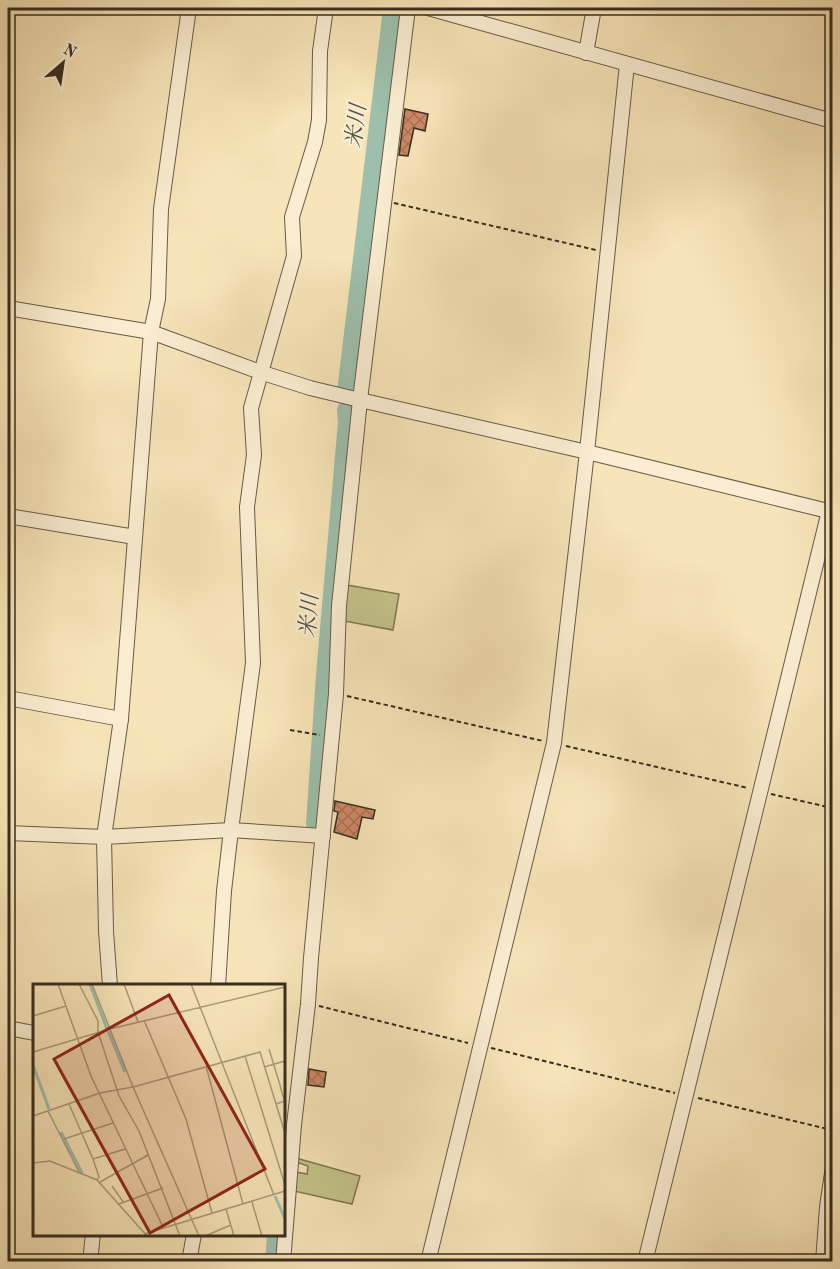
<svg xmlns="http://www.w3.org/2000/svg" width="840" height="1269" font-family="'Old Standard TT','Noto Serif JP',serif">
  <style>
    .green { fill: #c4c28a; stroke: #7e7855; stroke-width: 1.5 }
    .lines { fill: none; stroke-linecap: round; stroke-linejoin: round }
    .river { stroke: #9dbfac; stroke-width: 20 }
    .building { fill: url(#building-cross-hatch); stroke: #372d20; stroke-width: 1.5 }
    .minor-casing { stroke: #675b46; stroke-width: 16 }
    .path { stroke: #372d20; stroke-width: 2; stroke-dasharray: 4.5 3; stroke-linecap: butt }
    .minor { stroke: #faedd1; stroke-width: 14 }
    .labels { text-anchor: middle; stroke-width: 4.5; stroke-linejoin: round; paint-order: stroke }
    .water-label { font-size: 22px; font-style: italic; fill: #505243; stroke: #faedd1 }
    .inset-river { fill: none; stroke: #9dbfac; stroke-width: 3 }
    .inset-road { fill: none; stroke: #aa9b7b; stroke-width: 1.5 }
    .view { fill: #8f2418; fill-opacity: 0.15; stroke: #8f2418; stroke-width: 3 }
    .inset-edge { fill: none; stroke: #372d20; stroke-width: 3 }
  </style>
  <defs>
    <pattern id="building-cross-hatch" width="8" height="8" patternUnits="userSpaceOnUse" patternTransform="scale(1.5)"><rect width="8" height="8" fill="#ce8966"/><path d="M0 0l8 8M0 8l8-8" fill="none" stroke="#a87054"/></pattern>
  </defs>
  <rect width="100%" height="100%" fill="#f7e4b8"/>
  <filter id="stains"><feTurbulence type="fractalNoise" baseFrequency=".00333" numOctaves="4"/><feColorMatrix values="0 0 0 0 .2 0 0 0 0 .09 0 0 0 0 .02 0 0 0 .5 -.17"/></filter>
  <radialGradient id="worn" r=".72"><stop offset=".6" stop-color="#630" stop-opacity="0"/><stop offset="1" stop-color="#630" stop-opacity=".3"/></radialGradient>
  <g class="green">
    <polygon points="347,585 399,594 393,630 344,621"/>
    <polygon points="296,1158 360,1176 352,1204 294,1191 296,1172 307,1174 308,1166 296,1162"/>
  </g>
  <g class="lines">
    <g class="river">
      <polyline points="347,392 393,9"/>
      <polyline points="316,824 326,675 348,422 347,410"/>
      <polyline points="275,1262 277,1234"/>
    </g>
  </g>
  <g class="building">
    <polygon points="405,109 428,114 425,131 414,128 408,156 399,155"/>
    <polygon points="335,801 375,810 373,819 362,817 357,839 334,832 338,812 334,811"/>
    <polygon points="309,1069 326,1072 324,1087 308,1085"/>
  </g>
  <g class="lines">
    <g class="minor-casing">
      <g id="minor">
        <polyline points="428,8 832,121"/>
        <polyline points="586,53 594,8"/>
        <polyline points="8,308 151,332 260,372 310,388 360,400 408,8"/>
        <polyline points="8,516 135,537"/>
        <polyline points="8,698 121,719"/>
        <polyline points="8,833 104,837 231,830 323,836"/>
        <polyline points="110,986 106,931 104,837 121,719 151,332 158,299 161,209 189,8"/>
        <polyline points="218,986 224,891 231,830 253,663 247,507 254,455 251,408 294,256 292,217 315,142 319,120 320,51 326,8"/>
        <polyline points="8,1028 34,1033"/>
        <polyline points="8,1261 12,1262"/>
        <polyline points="90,1262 93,1234"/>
        <polyline points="189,1262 194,1234"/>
        <polyline points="283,1262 294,1125 308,1004 311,958 336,694 339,606 360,400 587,452 832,512"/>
        <polyline points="428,1262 554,743 587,452 627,64"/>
        <polyline points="645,1262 829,511"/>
        <polyline points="823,1262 827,1207 832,1173"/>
      </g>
    </g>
    <g class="path">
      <polyline points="394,203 596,250"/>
      <polyline points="347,696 543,741"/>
      <polyline points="290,730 320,735"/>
      <polyline points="566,746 748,788"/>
      <polyline points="771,794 832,808"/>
      <polyline points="319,1006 468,1043"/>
      <polyline points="491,1048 675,1093"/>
      <polyline points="698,1098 832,1130"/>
    </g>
    <use href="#minor" class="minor"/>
  </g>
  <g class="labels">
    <g class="water-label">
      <text transform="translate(355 126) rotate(-83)" y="8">米川</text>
      <text transform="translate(308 616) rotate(-86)" y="8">米川</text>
    </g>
  </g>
  <g transform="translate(33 984)">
    <rect width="252" height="252" fill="#f7e4b8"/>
    <path class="inset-river" d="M57,0L74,45M75,47L92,88M0,81L16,125M28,148L49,189M242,212L252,235"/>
    <path class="inset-road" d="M25,0L58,92L130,243M46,0L65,37V48L86,112L106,147L147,252M91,0L105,38M158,0L241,211M0,32L33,22M111,36L153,135L179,229M236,65L247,101L249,109L252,117L243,120M0,68L77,45L252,3M212,72L252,201M173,82L210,220M231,83L252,77M36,120L60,175L92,165M15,127L46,188M0,132L67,109L100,103L59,0M31,155L80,139M60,175L66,193L64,196M0,179L17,177L64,196L114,252M67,198L115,171M79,202L91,219M219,218L229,252M86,220L130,204M193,225L201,252M111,250L252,207M166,252L100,103L227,68L252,149M172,252L198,241"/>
    <path class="view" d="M136,11L232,185L117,249L21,75Z"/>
    <rect width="252" height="252" class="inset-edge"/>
  </g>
  <rect width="840" height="1269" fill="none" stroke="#f7e4b8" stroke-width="30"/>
  <rect x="9" y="9" width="822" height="1251" fill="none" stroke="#372d20" stroke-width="3"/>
  <rect x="15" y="15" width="810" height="1239" fill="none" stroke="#372d20" stroke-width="1.5"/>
  <g transform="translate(63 63) rotate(29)" stroke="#faedd1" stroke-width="4.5" paint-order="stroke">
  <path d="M0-4.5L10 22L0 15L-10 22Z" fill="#372d20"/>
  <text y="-9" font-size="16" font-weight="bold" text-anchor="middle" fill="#372d20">N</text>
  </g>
  <rect width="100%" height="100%" filter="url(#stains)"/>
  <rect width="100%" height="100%" fill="url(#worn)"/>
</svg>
